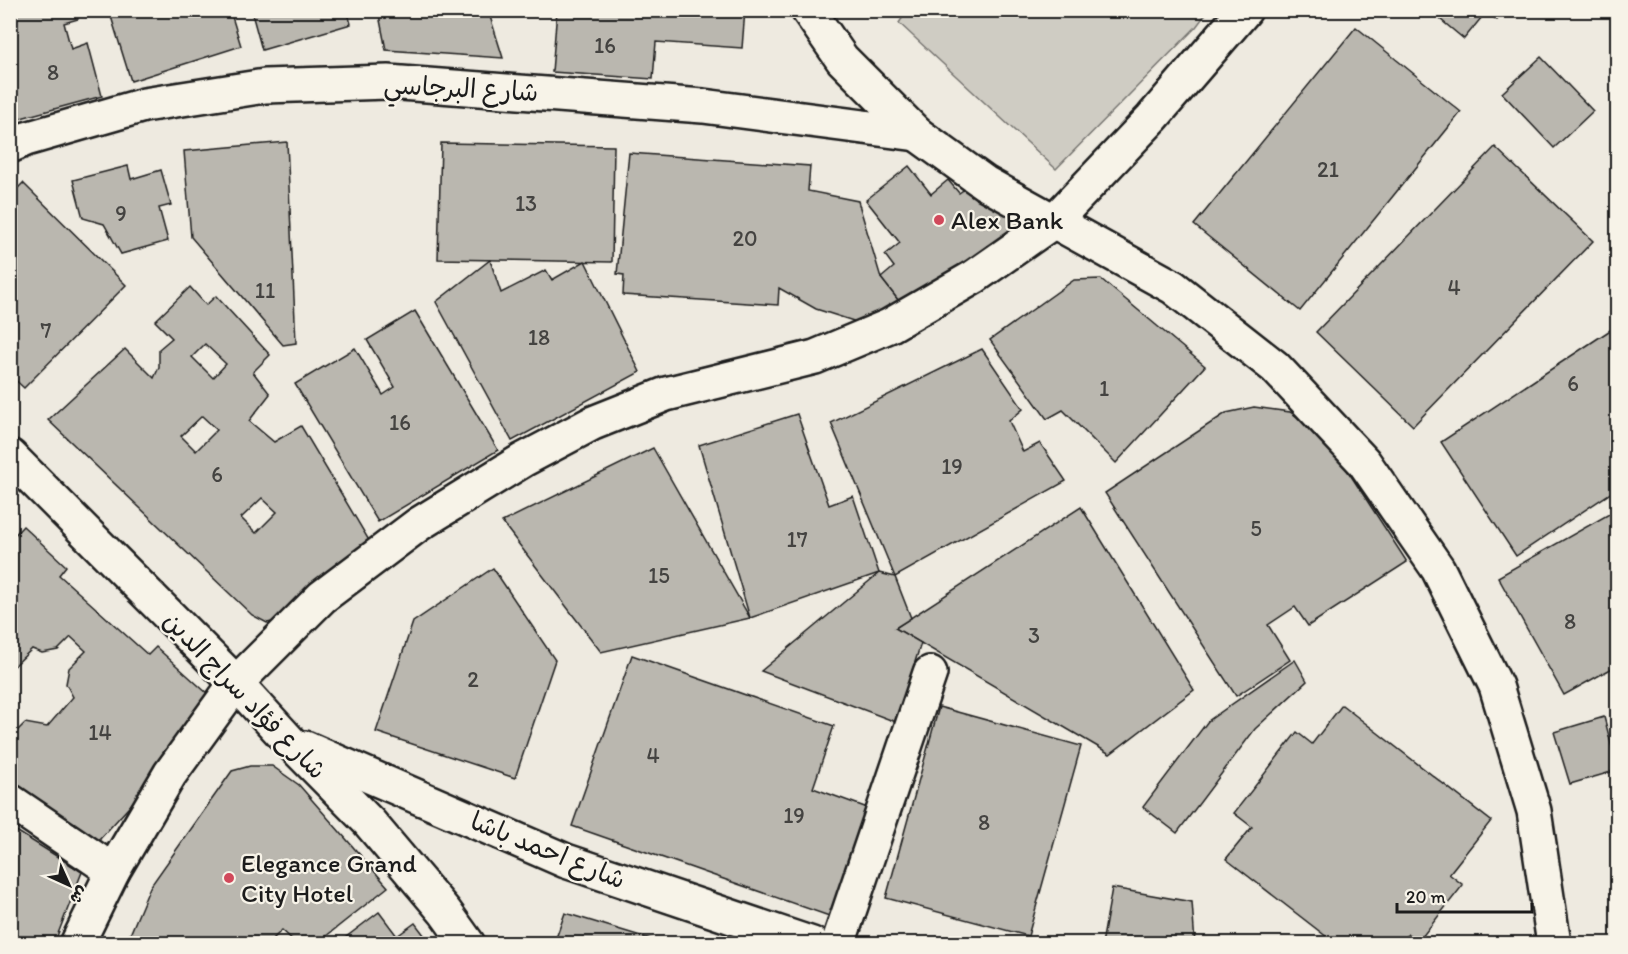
<svg xmlns="http://www.w3.org/2000/svg" width="1628" height="954" font-family="Itim,'Playpen Sans Arabic',sans-serif">
  <style>
    .green { fill: #cfccc3; stroke: #767470; stroke-width: 1.5 }
    .building { fill: #bab7af; stroke: #1c1c1c; stroke-width: 1.5; fill-rule: evenodd }
    .lines { fill: none; stroke-linecap: round; stroke-linejoin: round }
    .minor-casing { stroke: #1c1c1c; stroke-width: 38 }
    .minor { stroke: #f7f3e8; stroke-width: 33 }
    .poi-dot { fill: #d1495b; stroke: #f7f3e8; stroke-width: 2 }
    .labels { text-anchor: middle; stroke-width: 4.5; stroke-linejoin: round; paint-order: stroke }
    .number-label { font-size: 22px; fill: #444341 }
    .street-label { font-size: 26px; fill: #1c1c1c; stroke: #f7f3e8 }
    .poi-label { font-size: 26px; fill: #1c1c1c; stroke: #f7f3e8; text-anchor: start }
  </style>
  <rect width="100%" height="100%" fill="#eeeae0"/>
  <filter id="ink" filterUnits="userSpaceOnUse"><feTurbulence type="fractalNoise" baseFrequency=".0167" numOctaves="2"/><feDisplacementMap in="SourceGraphic" scale="12" xChannelSelector="R" yChannelSelector="G"/><feConvolveMatrix kernelMatrix="1 2 1 2 8 2 1 2 1" color-interpolation-filters="sRGB"/></filter>
  <g filter="url(#ink)">
    <polygon class="green" points="907,11 907,10 1208,11 1196,27 1056,169 899,23"/>
    <g class="building">
      <polygon points="10,10 76,10 78,19 64,23 71,49 88,43 102,96 10,121"/>
      <polygon points="109,10 230,10 241,46 131,81"/>
      <polygon points="251,10 347,10 351,24 262,50"/>
      <polygon points="378,10 488,10 503,58 386,50"/>
      <polygon points="557,10 745,10 742,48 656,42 653,79 552,72"/>
      <polygon points="1429,10 1505,10 1497,20 1486,12 1464,39"/>
      <polygon points="1356,27 1461,112 1300,311 1194,225"/>
      <polygon points="1541,57 1593,111 1554,148 1502,93"/>
      <polygon points="287,142 296,343 283,345 191,237 184,151"/>
      <polygon points="441,143 614,146 612,262 438,259"/>
      <polygon points="1495,147 1593,241 1413,426 1316,332"/>
      <polygon points="629,153 810,166 808,191 858,201 881,278 906,310 866,325 816,309 779,288 778,305 623,295 624,275 617,274"/>
      <polygon points="128,166 131,179 161,170 171,205 159,208 168,241 121,254 104,224 83,218 73,180"/>
      <polygon points="909,166 931,194 948,180 959,193 973,183 991,206 1001,204 1023,228 906,310 881,278 894,267 885,255 900,243 866,200"/>
      <polygon points="23,183 126,285 24,388 10,375 10,196"/>
      <polygon points="490,260 501,293 546,270 552,280 585,261 640,372 512,441 436,302"/>
      <polygon points="1101,279 1205,366 1116,463 1063,410 1047,419 990,340 1074,280"/>
      <path d="M190,287L206,305L216,296L270,355L253,372L270,394L249,421L274,442L301,426L370,542L282,620L267,623L252,615L48,420L125,349L154,378L159,367V349L172,338L155,321ZM205,344L226,364L213,378L192,357ZM202,416L217,430L196,451L181,436ZM262,498L277,512L256,533L241,518Z"/>
      <polygon points="415,311 498,450 378,522 295,384 355,348 383,395 395,387 367,340"/>
      <polygon points="1618,325 1618,488 1516,556 1441,442"/>
      <polygon points="982,349 1023,409 1009,421 1023,452 1040,443 1066,481 895,577 831,423"/>
      <polygon points="1254,407 1290,412 1325,436 1407,562 1308,626 1295,607 1268,625 1290,660 1236,696 1105,493 1226,413"/>
      <polygon points="797,414 829,505 853,496 879,573 750,618 699,445"/>
      <polygon points="653,448 750,618 601,652 502,522"/>
      <polygon points="1081,507 1194,690 1110,754 895,628"/>
      <polygon points="1618,509 1618,665 1564,695 1498,577"/>
      <polygon points="23,526 66,566 59,575 148,655 156,647 209,695 194,712 205,723 90,850 10,779 10,730 14,734 25,723 47,727 73,697 66,684 69,668 86,651 71,637 58,650 42,653 32,649 10,670 10,540"/>
      <polygon points="493,568 555,660 515,778 376,732 413,622"/>
      <polygon points="879,573 895,577 911,618 895,628 921,643 896,722 761,671"/>
      <polygon points="632,655 834,726 813,788 873,810 835,918 572,826"/>
      <polygon points="1295,660 1307,681 1255,729 1177,833 1143,807 1208,721"/>
      <polygon points="1342,705 1491,821 1449,874 1463,885 1418,942 1408,934 1400,944 1336,944 1226,859 1252,827 1234,813 1297,732 1312,744"/>
      <polygon points="939,707 1081,746 1028,936 886,898"/>
      <polygon points="1604,717 1618,770 1570,784 1554,732"/>
      <polygon points="250,766 272,766 299,785 388,887 316,944 297,944 282,930 268,944 263,944 254,938 251,944 141,944 129,937 150,887 232,771"/>
      <polygon points="10,827 82,872 54,944 10,944"/>
      <polygon points="1112,888 1192,902 1195,944 1102,944"/>
      <polygon points="379,912 397,936 415,923 431,944 337,944"/>
      <polygon points="565,913 667,944 557,944 555,941"/>
    </g>
    <g class="lines">
      <g class="minor-casing">
        <g id="minor">
          <polyline points="808,10 842,59 917,134 985,183 1173,287 1275,367 1364,462 1438,569 1496,686 1534,811 1554,944"/>
          <polyline points="10,146 26,139 144,105 265,86 388,82 703,106 917,134"/>
          <polyline points="10,456 236,683 290,742 369,822 445,912 468,944"/>
          <polyline points="305,748 566,861 812,944"/>
          <polyline points="10,801 113,871"/>
          <polyline points="77,944 113,871 170,774 236,683 322,597 419,524 523,460 593,423 666,394 815,357 889,326 974,277 1054,221 1152,118 1245,10"/>
          <polyline points="838,944 930,673"/>
        </g>
      </g>
      <use href="#minor" class="minor"/>
    </g>
  </g>
  <g class="poi-dot">
    <circle cx="939" cy="220" r="6"/>
    <circle cx="229" cy="878" r="6"/>
  </g>
  <g class="labels">
    <g class="number-label">
      <text x="605" y="53">16</text>
      <text x="53" y="80">8</text>
      <text x="1328" y="177">21</text>
      <text x="526" y="211">13</text>
      <text x="121" y="221">9</text>
      <text x="745" y="246">20</text>
      <text x="1454" y="295">4</text>
      <text x="265" y="298">11</text>
      <text x="46" y="338">7</text>
      <text x="539" y="345">18</text>
      <text x="1573" y="391">6</text>
      <text x="1104" y="396">1</text>
      <text x="400" y="430">16</text>
      <text x="952" y="474">19</text>
      <text x="217" y="482">6</text>
      <text x="1256" y="536">5</text>
      <text x="797" y="547">17</text>
      <text x="659" y="583">15</text>
      <text x="1570" y="629">8</text>
      <text x="1034" y="643">3</text>
      <text x="473" y="687">2</text>
      <text x="100" y="740">14</text>
      <text x="653" y="763">4</text>
      <text x="794" y="823">19</text>
      <text x="984" y="830">8</text>
    </g>
    <g class="street-label">
      <text transform="translate(461 88) rotate(3)" y="9">شارع البرجاسي</text>
      <text transform="translate(245 695) rotate(46)" y="9">شارع فؤاد سراج الدين</text>
      <text transform="translate(548 850) rotate(22)" y="9">شارع احمد باشا</text>
    </g>
    <g class="poi-label">
      <text x="951" y="229">Alex Bank</text>
      <text x="241" y="872">Elegance Grand<tspan x="241" dy="30">City Hotel</tspan></text>
    </g>
  </g>
  <rect width="1628" height="954" fill="none" stroke="#f7f3e8" stroke-width="36"/>
  <rect x="18" y="18" width="1592" height="918" fill="none" stroke="#1c1c1c" stroke-width="2" filter="url(#ink)"/>
  <g transform="translate(69 885) rotate(135)" stroke="#f7f3e8" stroke-width="4.5" paint-order="stroke">
  <path d="M0-4.5L10 22L0 15L-10 22Z" fill="#1c1c1c"/>
  <text y="-9" font-size="16" font-weight="bold" text-anchor="middle" fill="#1c1c1c">ش</text>
  </g>
  <path d="M1397 903v9h135v-9" fill="none" stroke="#1c1c1c" stroke-width="3"/>
  <text x="1406" y="903" font-size="18" fill="#1c1c1c" stroke="#f7f3e8" stroke-width="4.5" paint-order="stroke">20 m</text>
</svg>
